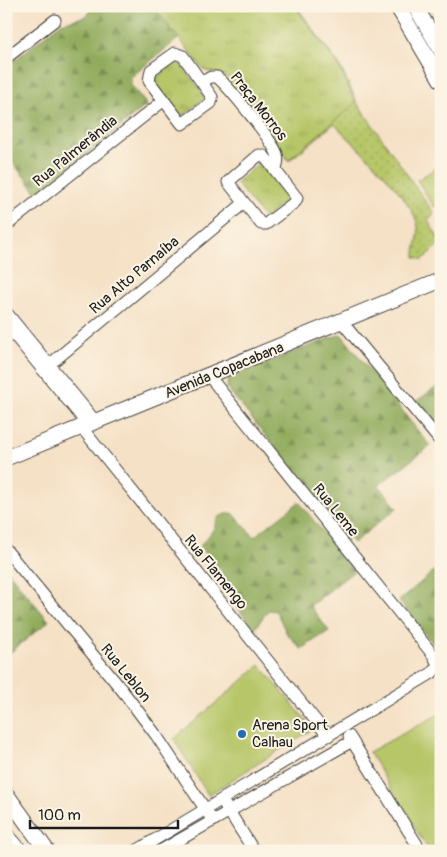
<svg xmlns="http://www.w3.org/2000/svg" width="447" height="857" font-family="Pangolin,sans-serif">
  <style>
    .grass { fill: url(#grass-dots); stroke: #697142 }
    .forest { fill: url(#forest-firs); stroke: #56643c }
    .park { fill: url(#park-tufts); stroke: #697142 }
    .pitch { fill: #b6c668; stroke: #697142 }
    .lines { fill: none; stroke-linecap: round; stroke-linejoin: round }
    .minor-casing { stroke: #3d3a36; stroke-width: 13 }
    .major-casing { stroke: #3d3a36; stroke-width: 17 }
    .minor { stroke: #fff; stroke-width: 11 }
    .major { stroke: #fff; stroke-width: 15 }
    .poi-dot { fill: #1f6fb2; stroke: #fcf5e5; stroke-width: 2 }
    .labels { text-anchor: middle; stroke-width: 4; stroke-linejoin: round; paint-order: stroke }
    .street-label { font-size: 15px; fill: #1c1c1c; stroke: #fcf5e5 }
    .poi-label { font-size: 15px; fill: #1c1c1c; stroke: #fcf5e5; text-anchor: start }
  </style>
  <defs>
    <pattern id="grass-dots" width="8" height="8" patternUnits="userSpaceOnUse" patternTransform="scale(1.25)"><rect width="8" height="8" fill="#b6c668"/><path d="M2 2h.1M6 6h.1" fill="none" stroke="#9caa5a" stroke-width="1.8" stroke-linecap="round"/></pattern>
    <pattern id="forest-firs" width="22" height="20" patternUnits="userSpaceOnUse" patternTransform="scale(1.25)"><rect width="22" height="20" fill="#90ab5c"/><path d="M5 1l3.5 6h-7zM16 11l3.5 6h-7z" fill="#758a4b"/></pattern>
    <pattern id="park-tufts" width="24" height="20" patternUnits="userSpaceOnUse" patternTransform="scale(1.25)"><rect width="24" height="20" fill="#b6c668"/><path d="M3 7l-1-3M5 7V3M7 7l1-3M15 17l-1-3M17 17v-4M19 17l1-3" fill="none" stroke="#9caa5a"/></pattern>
  </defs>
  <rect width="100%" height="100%" fill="#fcf5e5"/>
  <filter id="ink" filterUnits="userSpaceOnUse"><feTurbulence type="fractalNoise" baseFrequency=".02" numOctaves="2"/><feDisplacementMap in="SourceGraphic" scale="10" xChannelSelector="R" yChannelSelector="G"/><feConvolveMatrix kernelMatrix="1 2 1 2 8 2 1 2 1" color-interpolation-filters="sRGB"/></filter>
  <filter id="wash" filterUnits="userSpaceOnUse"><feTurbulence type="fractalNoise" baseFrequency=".0096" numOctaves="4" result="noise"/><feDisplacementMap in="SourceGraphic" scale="20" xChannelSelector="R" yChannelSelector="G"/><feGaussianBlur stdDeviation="1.12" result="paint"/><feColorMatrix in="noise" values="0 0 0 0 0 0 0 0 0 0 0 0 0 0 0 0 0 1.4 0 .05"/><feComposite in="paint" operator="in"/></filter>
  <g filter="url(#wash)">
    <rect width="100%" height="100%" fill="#f5e1c6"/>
    <path class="grass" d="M155,6H296L340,66L358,104L434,213L428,221L441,242L423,260L415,257C414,247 420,237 418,227C415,200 354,144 334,124L289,161L226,76L206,71Z"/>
    <g class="forest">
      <polygon points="89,6 154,6 179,38 131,77 131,85 147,105 37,193 6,154 6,67 61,23 87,16 91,10"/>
      <polygon points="341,334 430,446 379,485 397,508 353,543 227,388 228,378"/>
      <polygon points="441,384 441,434 415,402"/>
      <path d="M299,502L354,571L310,606L329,631L301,649L287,634L276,611L268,610L254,630L233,601L221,570L200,547C203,541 206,539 210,534C220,521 211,516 233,513L254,537Z"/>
      <polygon points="441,565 441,654 399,601"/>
      <polygon points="6,569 49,621 6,656"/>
    </g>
    <g class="park">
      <polygon points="153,6 295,6 338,65 356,103 288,160 224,75 204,70"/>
      <polygon points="178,61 206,97 182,117 153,80"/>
      <polygon points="260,163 289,199 265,219 236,183"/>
    </g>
    <g class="pitch">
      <polygon points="441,165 441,202 434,207 417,180"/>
      <polygon points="260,665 313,729 208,795 174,739"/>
      <polygon points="441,713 441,851 429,851 369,752"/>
    </g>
  </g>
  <g filter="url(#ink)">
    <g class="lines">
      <g class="minor-casing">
        <g id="minor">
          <polygon points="175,53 183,56 212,97 211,103 182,124 149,81 151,70"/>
          <polyline points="6,58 55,20"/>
          <path d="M202,82L211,77H217C230,88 272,140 277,154C279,160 277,164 276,170"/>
          <polygon points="259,155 264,156 297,198 295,202 266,224 261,224 228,182"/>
          <polyline points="6,226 163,101"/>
          <polyline points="6,312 96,422"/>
          <polyline points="342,322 441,442"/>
          <polyline points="6,325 88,425"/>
          <polyline points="43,370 244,203"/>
          <polyline points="82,428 328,736"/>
          <polyline points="6,550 122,690 156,735 213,821"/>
          <polyline points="349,736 421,851"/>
          <polyline points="225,805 254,851"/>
          <polyline points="136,851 432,673 438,665 434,656 209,376"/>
          <polyline points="160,851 352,741"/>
        </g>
      </g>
      <g class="major-casing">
        <g id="major">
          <polyline points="397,6 441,80"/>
          <polyline points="415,6 441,50"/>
          <polyline points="6,458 441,280"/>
          <polyline points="6,794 47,851"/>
          <polyline points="6,835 20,851"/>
        </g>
      </g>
      <use href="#minor" class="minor"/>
      <use href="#major" class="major"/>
    </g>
  </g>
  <circle class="poi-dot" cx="242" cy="734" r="5"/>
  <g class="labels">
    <g class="street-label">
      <text transform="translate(259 106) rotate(52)" y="5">Praça Morros</text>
      <text transform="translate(75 151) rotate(-39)" y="5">Rua Palmerândia</text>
      <text transform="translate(134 275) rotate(-40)" y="5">Rua Alto Parnaíba</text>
      <text transform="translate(224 370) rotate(-22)" y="5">Avenida Copacabana</text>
      <text transform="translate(336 510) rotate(51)" y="5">Rua Leme</text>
      <text transform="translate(216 572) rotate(51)" y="5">Rua Flamengo</text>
      <text transform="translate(126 673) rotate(51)" y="5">Rua Leblon</text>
    </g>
    <g class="poi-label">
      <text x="252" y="730">Arena Sport<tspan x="252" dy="17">Calhau</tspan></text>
    </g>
  </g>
  <rect width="447" height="857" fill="none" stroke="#fcf5e5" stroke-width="25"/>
  <path d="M30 820v8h148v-8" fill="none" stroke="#1c1c1c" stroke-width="2.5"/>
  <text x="38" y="820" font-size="15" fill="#1c1c1c" stroke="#fcf5e5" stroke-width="4" paint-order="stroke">100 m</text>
</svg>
